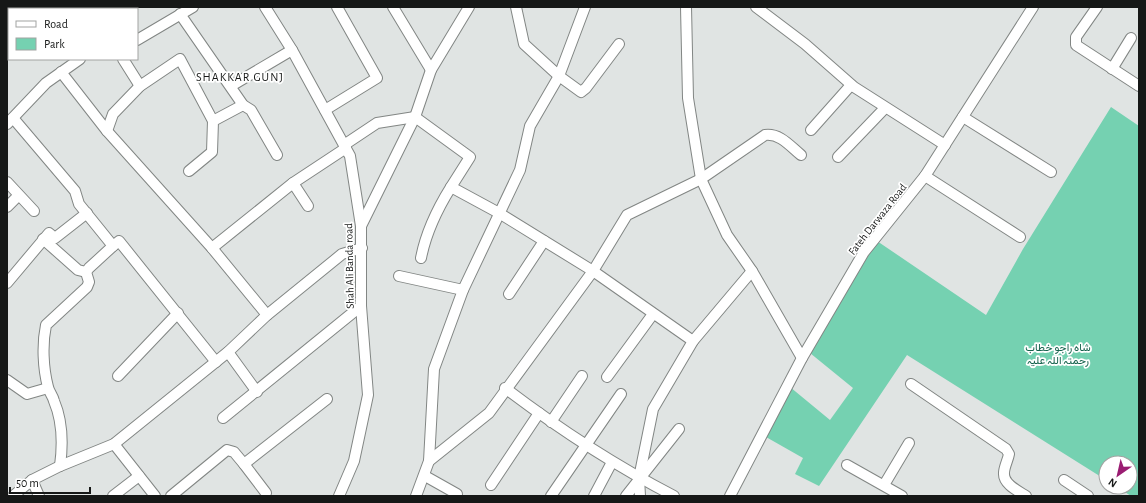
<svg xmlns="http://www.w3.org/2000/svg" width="1146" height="503" font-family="'Alegreya Sans',Vazirmatn,sans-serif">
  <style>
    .green { fill: #75d1b1 }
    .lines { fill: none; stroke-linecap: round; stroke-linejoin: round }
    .minor-casing { stroke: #828684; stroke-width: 12 }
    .minor { stroke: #fff; stroke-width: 10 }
    .labels { text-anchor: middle; stroke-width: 3.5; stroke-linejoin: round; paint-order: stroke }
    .street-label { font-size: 11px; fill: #161817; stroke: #fff }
    .park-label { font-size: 11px; fill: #14624c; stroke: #fff }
    .neighbourhood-label { font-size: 12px; letter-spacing: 1px; fill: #161817; stroke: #fff }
  </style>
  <rect width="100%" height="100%" fill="#e0e4e3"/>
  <polygon class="green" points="1111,107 1139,126 1139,496 1131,496 1117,487 1130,487 1130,463 1106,463 1106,480 907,355 819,486 795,474 803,458 766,437 790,387 830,420 853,388 810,353 877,241 986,315 1023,249"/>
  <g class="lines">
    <g class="minor-casing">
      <g id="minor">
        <polyline points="44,7 45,9"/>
        <polyline points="265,7 292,50 350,156 361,226 361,306 368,395 354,461 339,496"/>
        <polyline points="393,7 431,70"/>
        <polyline points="516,7 524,44 559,76 581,92 586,88 619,44"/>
        <polyline points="686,7 688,98 701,179 727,235 752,271 802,358"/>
        <polyline points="756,7 805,44 854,87 945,145"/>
        <polyline points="1097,7 1076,37 1076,45 1139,86"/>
        <polyline points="180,14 243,105 251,110 277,155"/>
        <polyline points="137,40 193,7"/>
        <polyline points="123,59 140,86"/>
        <polyline points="1112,69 1131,38"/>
        <polyline points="61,72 107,131 212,248 267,315"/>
        <polyline points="231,86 292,50"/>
        <polyline points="325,110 377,78 337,7"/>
        <polyline points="963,117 1051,172"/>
        <polyline points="13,118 75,191 79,204 113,246 119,241 216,362"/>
        <polyline points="7,124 46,83 80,59"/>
        <polyline points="811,130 851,85"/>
        <polyline points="107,131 113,114 140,86 180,59 213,121"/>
        <polyline points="344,145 377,123 415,117 470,157 451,187 499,213 593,271 693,341"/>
        <polyline points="838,157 885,108"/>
        <polyline points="189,171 212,152 213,121 243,105"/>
        <polyline points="925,176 1020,237"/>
        <polyline points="7,182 34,211"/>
        <polyline points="293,183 308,206"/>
        <polyline points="7,207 18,196"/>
        <polyline points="361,226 415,117 431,70 469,7"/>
        <polyline points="43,239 78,270 86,272"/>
        <polyline points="212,248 293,183 346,148"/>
        <path d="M421,258C426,232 436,211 451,187"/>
        <polyline points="399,276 463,290"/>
        <polyline points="7,283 49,233 55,238 87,213"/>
        <polyline points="509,294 544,241"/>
        <polyline points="228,352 257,392"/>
        <polyline points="118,376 178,313"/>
        <polyline points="607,377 653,314"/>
        <polyline points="7,380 27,394 48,388"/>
        <path d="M911,384L1006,449L1009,454C1008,460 1004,467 1004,473C1003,484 1018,491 1026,496"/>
        <path d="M505,388C559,429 614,465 674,496"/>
        <polyline points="223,418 361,306"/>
        <polyline points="551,422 582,376"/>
        <polyline points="114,444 155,496"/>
        <polyline points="429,461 434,369 463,290 520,170 530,126 559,76 585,7"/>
        <polyline points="244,464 266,493"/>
        <polyline points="847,465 902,496"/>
        <path d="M60,466C63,444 63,422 54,401C53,396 49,392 48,387C43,368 42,344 46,325L87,287L89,282L86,272L89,268L113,246"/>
        <polyline points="425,476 457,494"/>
        <polyline points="32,480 39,496"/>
        <polyline points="1064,480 1088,496"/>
        <polyline points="491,485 539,413"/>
        <polyline points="884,485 909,443"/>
        <polyline points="13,496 32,480 60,466 114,444 228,352 267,315 342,254 362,248"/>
        <polyline points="113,496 139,476"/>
        <polyline points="171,496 227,450 234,452 244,464 327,399"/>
        <path d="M416,496L429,461L489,413L593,271L627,215L701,179L765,135C780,133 790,146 801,155"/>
        <polyline points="551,496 621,394"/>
        <polyline points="594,496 612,462"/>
        <polyline points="626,496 679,429"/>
        <polyline points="640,496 639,478 653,409 693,341 752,271"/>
        <polyline points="730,496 802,358 864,252 925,176 1033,7"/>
      </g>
    </g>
    <use href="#minor" class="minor"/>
  </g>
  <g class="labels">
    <g class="street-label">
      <text transform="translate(877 219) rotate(-52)" y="4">Fateh Darwaza Road</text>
      <text transform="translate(349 266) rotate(-91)" y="4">Shah Ali Banda road</text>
    </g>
    <g class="park-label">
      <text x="1058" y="351">شاہ راجو خطاب<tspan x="1058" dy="13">رحمتہ اللہ علیہ</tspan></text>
    </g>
    <g class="neighbourhood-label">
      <text x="240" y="81">SHAKKAR GUNJ</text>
    </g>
  </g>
  <rect width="1146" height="503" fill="none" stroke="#161817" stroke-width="16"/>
  <rect x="8" y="8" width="130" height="52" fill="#ffffff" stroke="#a2a3a2"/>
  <rect x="16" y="21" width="20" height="6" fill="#ffffff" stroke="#a2a3a2"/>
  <text x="44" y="28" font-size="12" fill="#161817">Road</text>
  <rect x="16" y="38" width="20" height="12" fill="#75d1b1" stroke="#a2a3a2"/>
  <text x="44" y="48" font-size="12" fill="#161817">Park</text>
  <g transform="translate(1118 475) rotate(214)"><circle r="19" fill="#ffffff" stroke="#a2a3a2"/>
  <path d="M0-3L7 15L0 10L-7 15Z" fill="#9a1c72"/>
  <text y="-6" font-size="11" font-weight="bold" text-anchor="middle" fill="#161817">N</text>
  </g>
  <path d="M10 487v6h80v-6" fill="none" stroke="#161817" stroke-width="2"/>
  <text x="16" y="487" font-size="12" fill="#161817" stroke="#ffffff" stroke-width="3" paint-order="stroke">50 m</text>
</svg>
